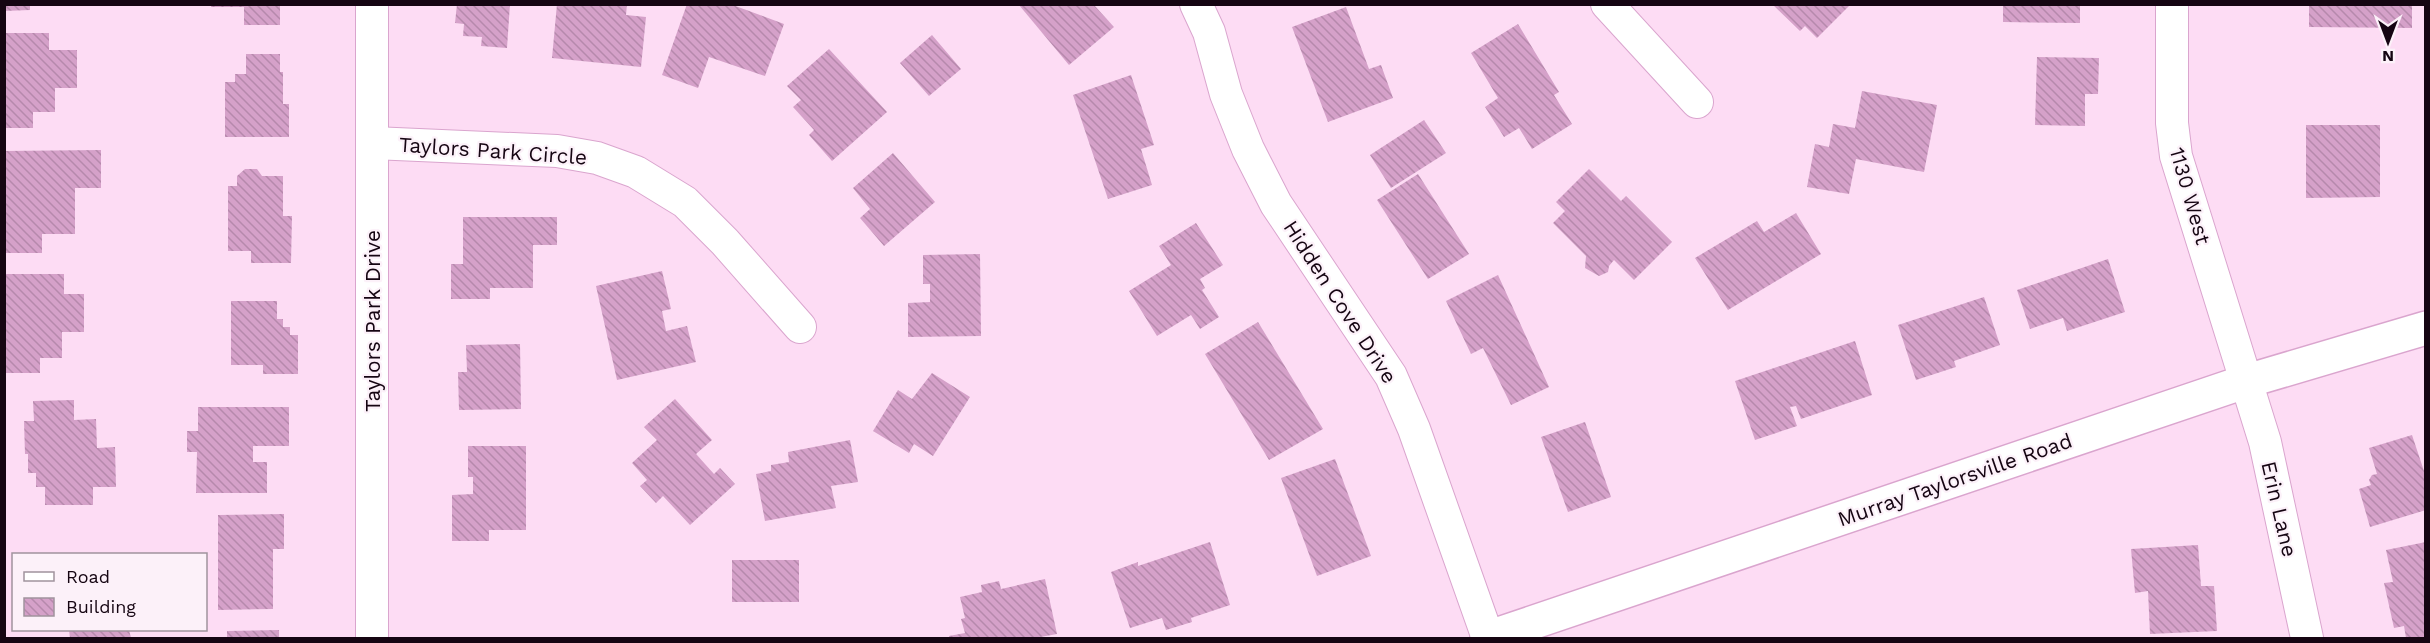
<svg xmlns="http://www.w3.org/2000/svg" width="2430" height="643" font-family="'Work Sans',sans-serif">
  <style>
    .building { fill: url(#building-back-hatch) }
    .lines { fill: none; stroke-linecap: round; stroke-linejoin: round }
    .minor-casing { stroke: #daa5ce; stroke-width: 34 }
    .tertiary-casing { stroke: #daa5ce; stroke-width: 36 }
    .minor { stroke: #fff; stroke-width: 32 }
    .tertiary { stroke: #fff; stroke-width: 33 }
    .labels { text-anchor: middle; stroke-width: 4.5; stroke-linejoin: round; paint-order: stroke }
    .street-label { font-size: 21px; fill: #150512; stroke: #fcf1f9 }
  </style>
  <defs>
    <pattern id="building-back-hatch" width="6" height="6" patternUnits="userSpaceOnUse" patternTransform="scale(1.5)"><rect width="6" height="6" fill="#d5a1c9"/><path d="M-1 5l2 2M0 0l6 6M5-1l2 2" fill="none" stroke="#b689ac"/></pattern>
  </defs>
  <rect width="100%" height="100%" fill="#fddcf4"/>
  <g class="building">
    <polygon points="4,4 30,4 30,10 4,11"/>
    <polygon points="211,4 280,4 280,25 244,25 244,7 211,7"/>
    <polygon points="457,4 510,4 507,48 481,46 482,37 463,36 464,24 455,23"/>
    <polygon points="557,4 627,4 626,15 646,17 641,67 552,58"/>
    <polygon points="687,4 730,4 784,24 765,76 709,57 698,88 662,75"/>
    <polygon points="1772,4 1848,4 1849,6 1817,38 1805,26 1800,31"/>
    <polygon points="2309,4 2412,4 2412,28 2309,27"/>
    <polygon points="1019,5 1094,5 1114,27 1069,65"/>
    <polygon points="2003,5 2080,5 2080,23 2003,22"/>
    <polygon points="1346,7 1369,69 1381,65 1393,98 1328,122 1292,27"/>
    <polygon points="1518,24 1559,92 1554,95 1572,124 1532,149 1519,128 1504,137 1485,107 1498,98 1471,53"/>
    <polygon points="4,33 49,33 49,50 77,50 77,88 55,88 55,112 33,112 33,128 4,128"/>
    <polygon points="932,35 961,69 929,96 900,63"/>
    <polygon points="829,49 887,112 832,161 809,135 814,130 793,107 801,100 787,86"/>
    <polygon points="246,54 280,54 280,72 283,72 283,104 289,104 289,137 225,137 225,82 235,82 235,74 246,74"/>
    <polygon points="2037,57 2099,58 2098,94 2085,94 2085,126 2035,125"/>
    <polygon points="1131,75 1154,145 1141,149 1152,185 1108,199 1073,95"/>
    <polygon points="1862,91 1937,105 1924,172 1856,159 1849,194 1807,187 1815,144 1829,147 1833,124 1855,128"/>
    <polygon points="1424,120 1446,153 1391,188 1370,155"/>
    <polygon points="2306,125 2380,125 2380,197 2306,198"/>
    <polygon points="101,150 101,188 75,188 75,234 42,234 42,253 4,253 4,151"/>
    <polygon points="893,153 935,202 884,246 860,218 870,209 853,188"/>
    <polygon points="245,169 257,169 262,176 283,176 283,216 292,216 291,263 251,263 251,251 228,251 228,186 237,186 237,176"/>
    <polygon points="1589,169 1621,201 1626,196 1672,242 1634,280 1614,260 1609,266 1608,272 1599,276 1585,268 1586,256 1553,223 1565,211 1556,202"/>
    <polygon points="1418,174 1469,254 1428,279 1377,200"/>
    <polygon points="1796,213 1821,254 1728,310 1695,258 1757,221 1764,232"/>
    <polygon points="463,217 557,217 557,245 533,245 533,288 490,288 490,299 451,299 451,264 463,264"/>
    <polygon points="1196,223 1223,265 1200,279 1205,288 1202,290 1219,317 1200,329 1191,315 1157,336 1129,291 1171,265 1159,246"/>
    <polygon points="980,254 981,336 908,337 908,303 930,302 930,284 923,284 923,255"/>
    <polygon points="2108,259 2125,312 2067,331 2063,318 2030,329 2017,290"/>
    <polygon points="662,271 671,309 662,311 666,331 687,326 696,362 617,380 596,286"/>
    <polygon points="4,274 64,274 64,294 84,294 84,332 62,332 62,358 40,358 40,373 4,373"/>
    <polygon points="1498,275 1549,387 1511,405 1483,348 1471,354 1446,301"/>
    <polygon points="1984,297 2000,345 1954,361 1956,367 1916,380 1898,325"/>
    <polygon points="231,301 277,301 277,319 283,319 283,327 290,327 290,335 298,335 298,374 263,374 263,365 231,365"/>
    <polygon points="1258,322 1323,429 1269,460 1205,354"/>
    <polygon points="1855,341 1872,395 1801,419 1796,406 1790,407 1797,426 1755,440 1735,381"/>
    <polygon points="520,344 521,409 459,410 458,372 467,372 466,345"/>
    <polygon points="932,373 970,397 933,456 914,444 909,453 873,431 898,390 912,399"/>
    <polygon points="675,399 712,440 696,454 714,474 720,468 735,484 690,525 663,496 656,503 640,486 647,480 632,463 657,440 644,427"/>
    <polygon points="74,400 74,420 96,419 97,448 115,447 116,487 93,487 93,505 45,505 45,487 36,487 36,473 28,473 28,454 25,454 24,421 34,421 33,401"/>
    <polygon points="198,407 289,407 289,446 253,446 253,462 267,462 267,493 196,493 197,452 187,452 187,431 198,431"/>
    <polygon points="1585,422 1611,497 1568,512 1541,437"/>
    <polygon points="2412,435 2426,477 2426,510 2370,527 2359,489 2371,485 2369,480 2372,475 2377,474 2369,448"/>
    <polygon points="850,440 858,482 831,486 836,508 765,521 756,474 771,471 771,465 789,462 788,452"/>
    <polygon points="468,446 526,446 526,530 489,530 489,541 452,541 452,495 473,494 473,477 468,477"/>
    <polygon points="1335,459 1371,556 1317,576 1281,478"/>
    <polygon points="284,514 284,549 273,549 273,609 218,610 218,515"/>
    <polygon points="1210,542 1230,605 1191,618 1192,622 1166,630 1162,618 1130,628 1111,572 1138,562 1138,566"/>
    <polygon points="2426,542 2426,638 2406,638 2404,626 2394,628 2384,583 2393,582 2386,550"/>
    <polygon points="2198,545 2201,586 2214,586 2217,631 2150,634 2148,591 2135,593 2131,549"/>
    <rect x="732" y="560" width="67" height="42"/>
    <polygon points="1045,579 1057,634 1035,638 949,638 949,636 965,633 961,619 965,618 960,597 982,592 981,585 999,581 1001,589"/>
    <polygon points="69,630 129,630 131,638 70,638"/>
    <polygon points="279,630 279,638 227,638 227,631"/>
  </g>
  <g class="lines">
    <g class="minor-casing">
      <g id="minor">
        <polyline points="372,4 372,638"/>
        <polyline points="1196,4 1209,32 1226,94 1248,149 1276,204 1391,376 1414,429 1488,638"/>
        <polyline points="1607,4 1697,102"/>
        <polyline points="2172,4 2172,123 2176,156 2265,442 2307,638"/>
        <polyline points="373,143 557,151 597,158 636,172 685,202 725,242 800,327"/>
      </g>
    </g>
    <g class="tertiary-casing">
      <polyline id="tertiary" points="1487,638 2247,381 2426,328"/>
    </g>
    <use href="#minor" class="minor"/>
    <use href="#tertiary" class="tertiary"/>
  </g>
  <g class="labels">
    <g class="street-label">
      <text transform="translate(493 151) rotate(4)" y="7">Taylors Park Circle</text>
      <text transform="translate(2190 196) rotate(74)" y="7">1130 West</text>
      <text transform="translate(1340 302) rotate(57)" y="7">Hidden Cove Drive</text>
      <text transform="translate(373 321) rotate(-90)" y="7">Taylors Park Drive</text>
      <text transform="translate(1955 480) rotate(-19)" y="7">Murray Taylorsville Road</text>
      <text transform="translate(2279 509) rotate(77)" y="7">Erin Lane</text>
    </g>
  </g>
  <rect width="2430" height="643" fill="none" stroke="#150512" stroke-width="12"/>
  <rect x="12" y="553" width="195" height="78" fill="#fcf1f9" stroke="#a0939d" stroke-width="1.5"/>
  <rect x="24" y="572" width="30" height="9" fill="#ffffff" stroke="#a0939d" stroke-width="1.5"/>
  <text x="66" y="583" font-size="18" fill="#150512">Road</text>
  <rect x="24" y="598" width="30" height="18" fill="url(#building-back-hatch)" stroke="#a0939d" stroke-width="1.5"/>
  <text x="66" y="613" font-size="18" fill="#150512">Building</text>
  <g transform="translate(2388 42) rotate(180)" stroke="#fcf1f9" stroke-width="4.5" paint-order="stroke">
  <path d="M0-4.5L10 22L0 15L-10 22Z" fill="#150512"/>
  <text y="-9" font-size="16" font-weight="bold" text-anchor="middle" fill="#150512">N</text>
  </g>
</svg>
